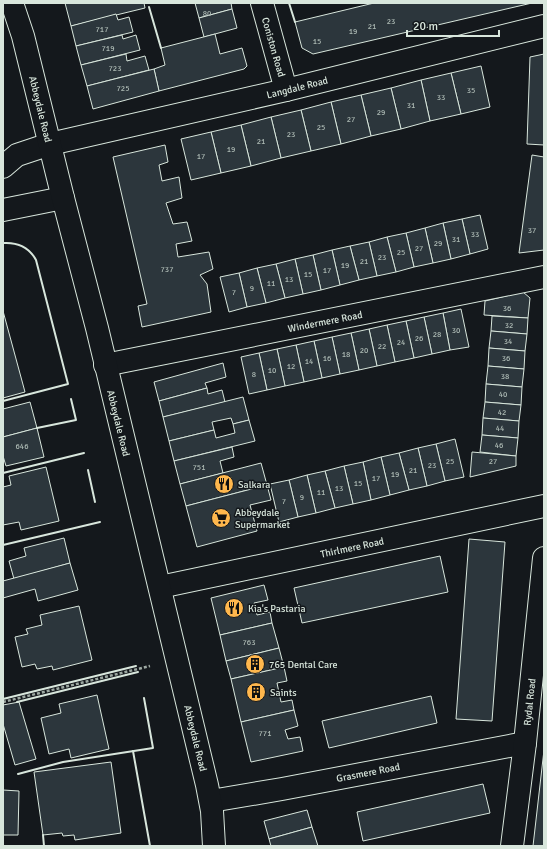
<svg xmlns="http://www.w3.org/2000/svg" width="547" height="849" font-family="Signika,sans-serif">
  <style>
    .building { fill: #2c363c; stroke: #d8e6dc }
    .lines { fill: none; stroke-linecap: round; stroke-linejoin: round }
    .minor-casing { stroke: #d8e6dc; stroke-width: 24 }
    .tertiary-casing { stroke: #d8e6dc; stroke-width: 24 }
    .primary-casing { stroke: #d8e6dc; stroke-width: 24 }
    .path { stroke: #9da8a2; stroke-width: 2.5; stroke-dasharray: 3 2; stroke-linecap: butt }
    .minor { stroke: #14181c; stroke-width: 22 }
    .tertiary { stroke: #14181c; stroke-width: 22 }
    .primary { stroke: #14181c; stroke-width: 22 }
    .wall { stroke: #d8e6dc; stroke-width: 2 }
    .labels { text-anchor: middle; stroke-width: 3; stroke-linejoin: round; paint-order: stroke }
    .number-label { font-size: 8px; fill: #adbab4 }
    .street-label { font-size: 10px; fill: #d8e6dc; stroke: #14181c }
    .poi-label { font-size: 10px; fill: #d8e6dc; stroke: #14181c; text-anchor: start }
  </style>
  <rect width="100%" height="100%" fill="#14181c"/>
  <g class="building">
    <polygon points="65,3 144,3 145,8 71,26"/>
    <polygon points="195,3 231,3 232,9 199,18"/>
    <polygon points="374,3 532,3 313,54 302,48 295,22"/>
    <polygon points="232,9 237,28 204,37 199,18"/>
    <polygon points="116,14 118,20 129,17 133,32 76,46 71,26"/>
    <polygon points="215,34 220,54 242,48 247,66 244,69 159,91 154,69 165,65 161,48"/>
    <polygon points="122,35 123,39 136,35 140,50 81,65 76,46"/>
    <polygon points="126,54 127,61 145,56 149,70 87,86 81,65"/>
    <polygon points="544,54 544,145 527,144 530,57"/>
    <polygon points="481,66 490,107 461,114 451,73"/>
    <polygon points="154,69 159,91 93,109 87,86"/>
    <polygon points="451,73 461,114 430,121 421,80"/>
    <polygon points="421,80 430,121 401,129 391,88"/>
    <polygon points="391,88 401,129 371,136 361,95"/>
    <polygon points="361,95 371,136 341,144 331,102"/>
    <polygon points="331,102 341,144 311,151 301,110"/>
    <polygon points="301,110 311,151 281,158 271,117"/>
    <polygon points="271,117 281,158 251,166 241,125"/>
    <polygon points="241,125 251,166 221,173 211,132"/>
    <polygon points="211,132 221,173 191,180 181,139"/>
    <polygon points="165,145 168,162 159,165 162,181 179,177 182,198 166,203 173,224 187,222 192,241 176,244 178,257 209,252 213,269 200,275 207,284 211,312 142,327 138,306 147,304 113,157"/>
    <polygon points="532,155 544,157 544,250 519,253"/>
    <polygon points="480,215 488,249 470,254 462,219"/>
    <polygon points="462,219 470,254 451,259 443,223"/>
    <polygon points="443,223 451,259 433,263 425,228"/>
    <polygon points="425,228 433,263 414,267 406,233"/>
    <polygon points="406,233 414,267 396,272 387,237"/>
    <polygon points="387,237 396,272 377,276 369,242"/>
    <polygon points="369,242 377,276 359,280 350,246"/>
    <polygon points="350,246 359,280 340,285 332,250"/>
    <polygon points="332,250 340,285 321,290 313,255"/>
    <polygon points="313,255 321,290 303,294 295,259"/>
    <polygon points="295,259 303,294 285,298 276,264"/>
    <polygon points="276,264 285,298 266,303 257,268"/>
    <polygon points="257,268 266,303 247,307 239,273"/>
    <polygon points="239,273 247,307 229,312 220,277"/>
    <polygon points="523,292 530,298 528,318 484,315 485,301"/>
    <polygon points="461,309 469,347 450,350 443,313"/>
    <polygon points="3,311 25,392 3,398"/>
    <polygon points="443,313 450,350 432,354 424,317"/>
    <polygon points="492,316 528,318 527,334 491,331"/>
    <polygon points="424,317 432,354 414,358 406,321"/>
    <polygon points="406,321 414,358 395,362 387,325"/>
    <polygon points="387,325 395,362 377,366 369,329"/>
    <polygon points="369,329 377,366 359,370 351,333"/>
    <polygon points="491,331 527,334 525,351 489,348"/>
    <polygon points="351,333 359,370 340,374 332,337"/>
    <polygon points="332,337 340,374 322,378 314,341"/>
    <polygon points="314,341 322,378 304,382 296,345"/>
    <polygon points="296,345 304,382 285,386 277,349"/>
    <polygon points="489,348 525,351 524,369 488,366"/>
    <polygon points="277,349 285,386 267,390 259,353"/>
    <polygon points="259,353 267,390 249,394 241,357"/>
    <polygon points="223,363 226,377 205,383 207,388 159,401 154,382"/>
    <polygon points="488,366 524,369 522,387 486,384"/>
    <polygon points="486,384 522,387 521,405 485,402"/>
    <polygon points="207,388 208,394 222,390 225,402 163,417 159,401"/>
    <polygon points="243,397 249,420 233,424 231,418 212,422 214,430 169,441 163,417"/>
    <polygon points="30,402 37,428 3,437 3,409"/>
    <polygon points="485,402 521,405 519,421 483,418"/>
    <polygon points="483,418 519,421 518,438 482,435"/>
    <polygon points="249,420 255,441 174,461 169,441 214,430 216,438 235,433 233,424"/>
    <polygon points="37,428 44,457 6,466 3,456 3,437"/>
    <polygon points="482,435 518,438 516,456 480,452"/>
    <polygon points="455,439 464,477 445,481 436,444"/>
    <polygon points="436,444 445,481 427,486 418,448"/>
    <polygon points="232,447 234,457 220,461 223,473 180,484 174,461"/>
    <polygon points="418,448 427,486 409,490 399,453"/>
    <polygon points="472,452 516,456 516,466 470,477"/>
    <polygon points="399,453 409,490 390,495 381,457"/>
    <polygon points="381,457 390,495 371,500 363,462"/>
    <polygon points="363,462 371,500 353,504 344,466"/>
    <polygon points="261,463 267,485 186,506 180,484"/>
    <polygon points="344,466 353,504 335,508 325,471"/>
    <polygon points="46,467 59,521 21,530 19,522 3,525 3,487 11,485 9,476"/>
    <polygon points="325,471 335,508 316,513 307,475"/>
    <polygon points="307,475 316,513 298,517 289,480"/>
    <polygon points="289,480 298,517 279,522 270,484"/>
    <polygon points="267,485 271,500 250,505 257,531 197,547 186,506"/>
    <polygon points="64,538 70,563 14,579 9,561 26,556 24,548"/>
    <polygon points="469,539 505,542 492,721 456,719"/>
    <polygon points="440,556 448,592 302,623 294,588"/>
    <polygon points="70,563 78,590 38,601 35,589 3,598 3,581"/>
    <polygon points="264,585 268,600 254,603 257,615 270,612 272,623 220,635 211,598"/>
    <polygon points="79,606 92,660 53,670 52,666 37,669 35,664 22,667 15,637 28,634 26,629 42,625 40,615"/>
    <polygon points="272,623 279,648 226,661 220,635"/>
    <polygon points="279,648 284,667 231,679 226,661"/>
    <polygon points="284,667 287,681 277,683 281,702 292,700 294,710 241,722 231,679"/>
    <polygon points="97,695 109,749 71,758 69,749 49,754 41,718 61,713 59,704"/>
    <polygon points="431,696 437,723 329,748 322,721"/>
    <polygon points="19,702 36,759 15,765 3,724 3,705"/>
    <polygon points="294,710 298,726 285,730 288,739 300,737 303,751 251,762 241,722"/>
    <polygon points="544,750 544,846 533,846"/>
    <polygon points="111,762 121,833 75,840 74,835 63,836 62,833 43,835 34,772"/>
    <polygon points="483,784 490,813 363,841 357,812"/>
    <polygon points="3,790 19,791 18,835 3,835"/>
    <polygon points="307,810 312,827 269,839 264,821"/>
    <polygon points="312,827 318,846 271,846 269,839"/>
  </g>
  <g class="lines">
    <g class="minor-casing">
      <g id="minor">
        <polyline points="262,3 286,90"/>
        <polyline points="50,144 286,90 544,26"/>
        <polyline points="105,365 544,277"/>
        <polyline points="160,587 544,506"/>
        <polyline points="211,801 282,789 525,743"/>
        <polyline points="512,846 525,743 544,558"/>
      </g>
    </g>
    <g class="tertiary-casing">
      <g id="tertiary">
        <polyline points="3,167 17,155 50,144"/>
        <polyline points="3,210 63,198"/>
      </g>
    </g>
    <g class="primary-casing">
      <polyline id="primary" points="12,3 23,36 63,198 97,328 207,785 212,811 214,846"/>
    </g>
    <polyline class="path" points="3,702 150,666"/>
    <use href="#minor" class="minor"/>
    <use href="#tertiary" class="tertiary"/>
    <use href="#primary" class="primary"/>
    <g class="wall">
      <polyline points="289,3 295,22"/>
      <polyline points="149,7 161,48"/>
      <path d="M3,243C18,242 29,247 36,260L68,384L3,401"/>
      <polyline points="37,428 76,420 71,399"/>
      <polyline points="88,470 95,502"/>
      <polyline points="3,473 84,453"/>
      <polyline points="3,545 100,522"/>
      <polyline points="3,699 136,666"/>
      <polyline points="17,702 138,672"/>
      <polyline points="133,751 150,846"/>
      <polyline points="18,774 63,762 153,748 144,698"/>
      <polyline points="43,835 44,846"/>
    </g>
  </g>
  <defs>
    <g id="restaurant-disc" transform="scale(1)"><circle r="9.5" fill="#ffb74d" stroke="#14181c"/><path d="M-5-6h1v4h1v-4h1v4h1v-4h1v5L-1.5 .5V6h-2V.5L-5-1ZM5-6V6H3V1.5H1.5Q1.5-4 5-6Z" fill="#111"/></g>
    <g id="supermarket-disc" transform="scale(1)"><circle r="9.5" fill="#ffb74d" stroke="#14181c"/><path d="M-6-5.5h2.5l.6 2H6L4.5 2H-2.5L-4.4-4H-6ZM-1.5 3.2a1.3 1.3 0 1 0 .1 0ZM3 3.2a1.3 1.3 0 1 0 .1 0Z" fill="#111"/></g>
    <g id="building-disc" transform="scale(1)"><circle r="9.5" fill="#ffb74d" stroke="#14181c"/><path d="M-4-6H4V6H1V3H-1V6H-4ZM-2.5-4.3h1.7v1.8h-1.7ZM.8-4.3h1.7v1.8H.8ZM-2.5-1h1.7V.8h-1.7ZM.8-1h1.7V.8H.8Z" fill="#111"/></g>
  </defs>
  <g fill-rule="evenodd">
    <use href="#restaurant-disc" x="224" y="484"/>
    <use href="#supermarket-disc" x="221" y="518"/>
    <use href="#restaurant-disc" x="234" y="608"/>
    <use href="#building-disc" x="255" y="664"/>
    <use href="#building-disc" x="256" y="692"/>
  </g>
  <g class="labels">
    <g class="number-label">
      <text x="207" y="16">80</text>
      <text x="391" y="24">23</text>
      <text x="372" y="29">21</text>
      <text x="102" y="32">717</text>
      <text x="353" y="34">19</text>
      <text x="317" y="44">15</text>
      <text x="108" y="51">719</text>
      <text x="115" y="71">723</text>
      <text x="123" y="91">725</text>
      <text x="471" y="93">35</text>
      <text x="441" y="100">33</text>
      <text x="411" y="108">31</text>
      <text x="381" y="115">29</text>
      <text x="351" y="122">27</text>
      <text x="321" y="130">25</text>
      <text x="291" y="137">23</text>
      <text x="261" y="144">21</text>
      <text x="231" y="152">19</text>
      <text x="201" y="159">17</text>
      <text x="532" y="233">37</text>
      <text x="475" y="237">33</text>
      <text x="456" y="242">31</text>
      <text x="438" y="246">29</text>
      <text x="419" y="251">27</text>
      <text x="401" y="255">25</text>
      <text x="382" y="260">23</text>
      <text x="364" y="264">21</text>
      <text x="345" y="268">19</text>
      <text x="167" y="272">737</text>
      <text x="327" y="273">17</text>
      <text x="308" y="277">15</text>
      <text x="289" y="282">13</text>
      <text x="271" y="286">11</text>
      <text x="252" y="291">9</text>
      <text x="234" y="295">7</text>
      <text x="507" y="311">36</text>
      <text x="509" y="328">32</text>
      <text x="456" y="333">30</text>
      <text x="437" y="337">28</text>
      <text x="419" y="341">26</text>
      <text x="508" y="344">34</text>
      <text x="401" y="345">24</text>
      <text x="382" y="349">22</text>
      <text x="364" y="353">20</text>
      <text x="346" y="357">18</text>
      <text x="327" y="361">16</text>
      <text x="506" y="361">36</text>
      <text x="309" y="364">14</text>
      <text x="291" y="369">12</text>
      <text x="272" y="373">10</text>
      <text x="254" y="377">8</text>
      <text x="505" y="379">38</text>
      <text x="503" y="397">40</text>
      <text x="502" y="415">42</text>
      <text x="500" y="431">44</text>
      <text x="499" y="448">46</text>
      <text x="22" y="449">646</text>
      <text x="450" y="464">25</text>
      <text x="493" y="464">27</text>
      <text x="432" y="468">23</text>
      <text x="199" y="470">751</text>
      <text x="413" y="473">21</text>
      <text x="395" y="477">19</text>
      <text x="376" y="481">17</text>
      <text x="358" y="486">15</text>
      <text x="339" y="491">13</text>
      <text x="321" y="495">11</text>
      <text x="302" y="500">9</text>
      <text x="284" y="504">7</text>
      <text x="249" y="645">763</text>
      <text x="265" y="736">771</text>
    </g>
    <g class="street-label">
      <text transform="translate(274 47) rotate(74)" y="4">Coniston Road</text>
      <text transform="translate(297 87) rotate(-14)" y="4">Langdale Road</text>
      <text transform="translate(41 109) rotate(76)" y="4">Abbeydale Road</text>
      <text transform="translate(325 321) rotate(-11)" y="4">Windermere Road</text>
      <text transform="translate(119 423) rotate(76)" y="4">Abbeydale Road</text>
      <text transform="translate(352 547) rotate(-12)" y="4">Thirlmere Road</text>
      <text transform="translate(529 702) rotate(-84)" y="4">Rydal Road</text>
      <text transform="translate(196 738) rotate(76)" y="4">Abbeydale Road</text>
      <text transform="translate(368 772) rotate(-11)" y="4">Grasmere Road</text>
    </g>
    <g class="poi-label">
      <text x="238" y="488">Salkara</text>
      <text x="235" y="516">Abbeydale<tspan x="235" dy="12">Supermarket</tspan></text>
      <text x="248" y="612">Kia's Pastaria</text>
      <text x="269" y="668">765 Dental Care</text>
      <text x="270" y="696">Saints</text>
    </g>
  </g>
  <rect width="547" height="849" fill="none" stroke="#d8e6dc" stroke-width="8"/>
  <path d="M407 30v6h92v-6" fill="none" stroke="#d8e6dc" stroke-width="2"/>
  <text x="413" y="30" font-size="12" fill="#d8e6dc" stroke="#14181c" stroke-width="3" paint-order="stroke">20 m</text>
</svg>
